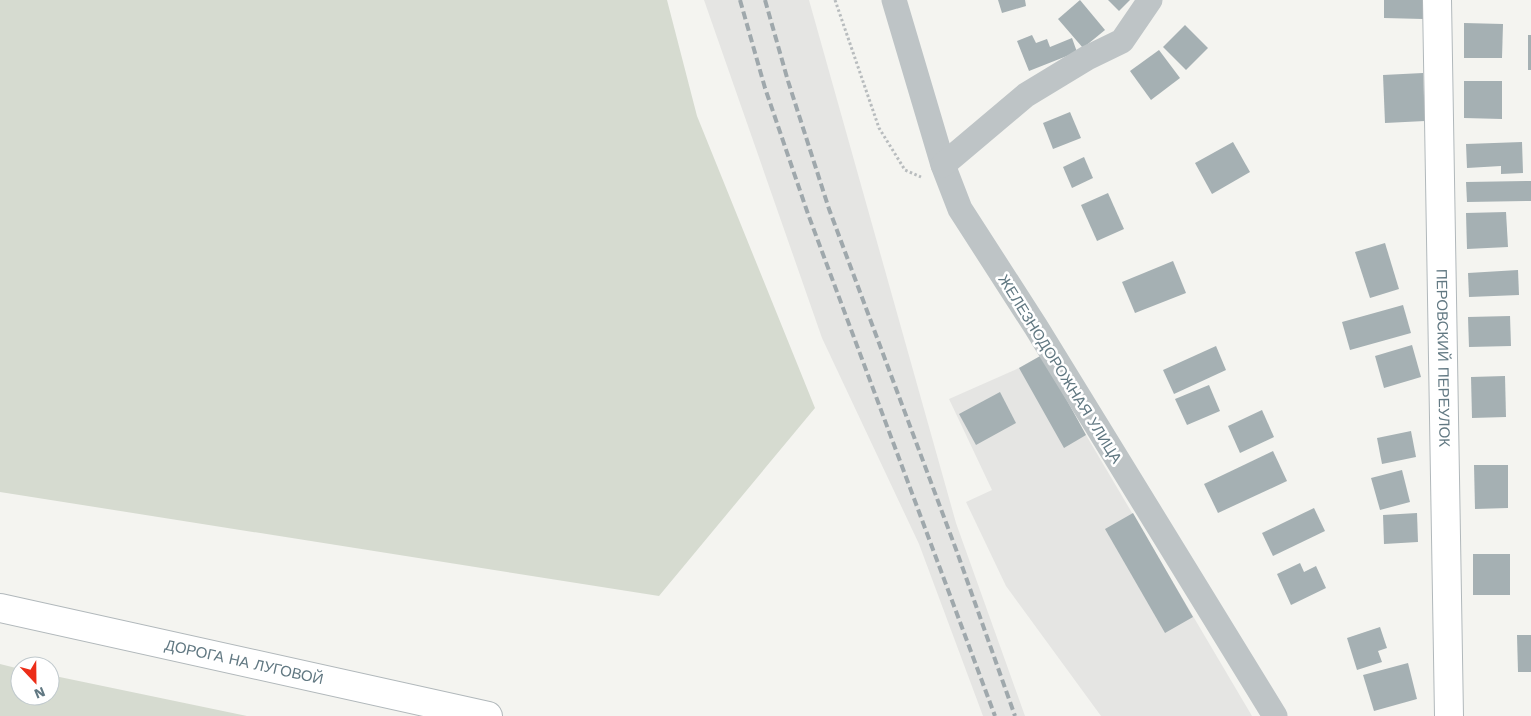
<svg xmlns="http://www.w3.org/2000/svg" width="1531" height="716" font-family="'Work Sans',sans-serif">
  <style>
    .built { fill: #e5e5e3 }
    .green { fill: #d6dbd0 }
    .building { fill: #a5b0b3 }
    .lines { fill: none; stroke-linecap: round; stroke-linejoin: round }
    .secondary-casing { stroke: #b1b8bb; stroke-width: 30 }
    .path { stroke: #b8bcbe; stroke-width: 3; stroke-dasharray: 2.5 2.5; stroke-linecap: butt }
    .street { stroke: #bec4c6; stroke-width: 25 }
    .secondary { stroke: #fff; stroke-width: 28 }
    .rail { stroke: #9fa8ac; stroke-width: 4; stroke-dasharray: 8 4; stroke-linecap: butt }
    .labels { text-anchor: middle; stroke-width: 5; stroke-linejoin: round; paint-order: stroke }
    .street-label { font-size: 15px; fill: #617882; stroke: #fff }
  </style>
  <rect width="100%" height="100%" fill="#f4f4f0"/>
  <g class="built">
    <polygon points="704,0 809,0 956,523 1025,716 983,716 919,544 822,338"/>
    <polygon points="1042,355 1086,435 1252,716 1101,716 1006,586 966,502 992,490 949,399 1019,368"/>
  </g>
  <g class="green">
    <polygon points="0,0 667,0 697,116 815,408 659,596 0,492"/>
    <polygon points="0,664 20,669 20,696 50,696 50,675 247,716 0,716"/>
  </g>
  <g class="building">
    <polygon points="998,0 1025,0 1026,6 1002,13"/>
    <polygon points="1080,0 1105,30 1083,48 1058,19"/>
    <polygon points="1108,0 1130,0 1119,11"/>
    <polygon points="1384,0 1423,0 1423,19 1384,18"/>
    <polygon points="1464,23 1503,24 1502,58 1464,58"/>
    <polygon points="1185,25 1208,48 1186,70 1163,47"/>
    <polygon points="1032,35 1036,43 1047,39 1050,47 1072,38 1077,52 1029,71 1017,41"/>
    <rect x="1528" y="35" width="3" height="35"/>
    <polygon points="1159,50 1180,78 1151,100 1130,71"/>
    <polygon points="1423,73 1425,121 1385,123 1383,75"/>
    <polygon points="1464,81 1502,81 1502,119 1464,118"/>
    <polygon points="1070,112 1081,138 1053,149 1043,123"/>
    <polygon points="1233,142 1250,172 1212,194 1195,163"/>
    <polygon points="1522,142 1523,173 1501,174 1501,166 1467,168 1466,144"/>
    <polygon points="1084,157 1093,178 1072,188 1063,167"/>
    <polygon points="1531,181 1531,201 1467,202 1466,182"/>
    <polygon points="1108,193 1124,229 1097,241 1081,205"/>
    <polygon points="1506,212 1508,247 1467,249 1466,213"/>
    <polygon points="1385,243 1399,289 1370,298 1355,252"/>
    <polygon points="1173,261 1186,293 1135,313 1122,282"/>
    <polygon points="1518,270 1519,295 1469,297 1468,273"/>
    <polygon points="1403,305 1411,333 1350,350 1342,322"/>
    <polygon points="1510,316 1511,346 1469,347 1468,317"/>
    <polygon points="1412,345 1421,377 1384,388 1375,356"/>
    <polygon points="1216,346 1226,370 1174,394 1163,370"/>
    <polygon points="1042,355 1086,435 1064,448 1019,368"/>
    <polygon points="1505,376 1506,417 1472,418 1471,377"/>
    <polygon points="1209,385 1220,411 1187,425 1175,399"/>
    <polygon points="1000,392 1016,423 976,445 959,414"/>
    <polygon points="1262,410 1274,437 1240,453 1228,426"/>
    <polygon points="1411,431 1416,457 1382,464 1377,438"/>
    <polygon points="1273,451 1287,481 1218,513 1204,484"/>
    <polygon points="1474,465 1508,465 1508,508 1475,509"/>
    <polygon points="1402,470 1410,502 1380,510 1371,478"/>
    <polygon points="1314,508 1325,531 1273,556 1262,533"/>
    <polygon points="1133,513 1193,617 1165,633 1105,529"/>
    <polygon points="1417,513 1418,542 1384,544 1383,515"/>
    <rect x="1473" y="554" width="37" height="41"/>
    <polygon points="1300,563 1304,572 1316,566 1326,588 1291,605 1277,574"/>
    <polygon points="1380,627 1387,648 1378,651 1382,662 1357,670 1347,638"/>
    <polygon points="1517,635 1531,635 1531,672 1518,672"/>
    <polygon points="1408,663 1417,699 1374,711 1363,675"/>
  </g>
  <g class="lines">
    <g class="secondary-casing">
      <g id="secondary">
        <path id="s1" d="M1437,0L1449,716"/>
        <path id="s2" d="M0,608L488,716"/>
      </g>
    </g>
    <polyline class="path" points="835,0 879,128 905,170 921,177"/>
    <g class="street">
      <polyline points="894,0 943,165 960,209 1036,327 1275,716"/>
      <polyline points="943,165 1026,95 1087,58 1122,41 1150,0"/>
    </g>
    <use href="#secondary" class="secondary"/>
    <g class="rail">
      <polyline points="740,0 765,88 808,214 995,716"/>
      <polyline points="765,0 788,81 829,209 957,552 1015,716"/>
    </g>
  </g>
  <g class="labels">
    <g class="street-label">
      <text dy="5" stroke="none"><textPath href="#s1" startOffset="358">ПЕРОВСКИЙ ПЕРЕУЛОК</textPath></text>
      <text transform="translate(1060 369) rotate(58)" y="5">ЖЕЛЕЗНОДОРОЖНАЯ УЛИЦА</text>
      <text dy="5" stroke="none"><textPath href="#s2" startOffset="250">ДОРОГА НА ЛУГОВОЙ</textPath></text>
    </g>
  </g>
  <g transform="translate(35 681) rotate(158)"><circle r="24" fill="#ffffff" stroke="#c0c9cd"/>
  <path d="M0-4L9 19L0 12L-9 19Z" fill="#ec2d18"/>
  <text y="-8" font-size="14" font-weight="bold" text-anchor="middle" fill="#617882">N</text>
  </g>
</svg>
